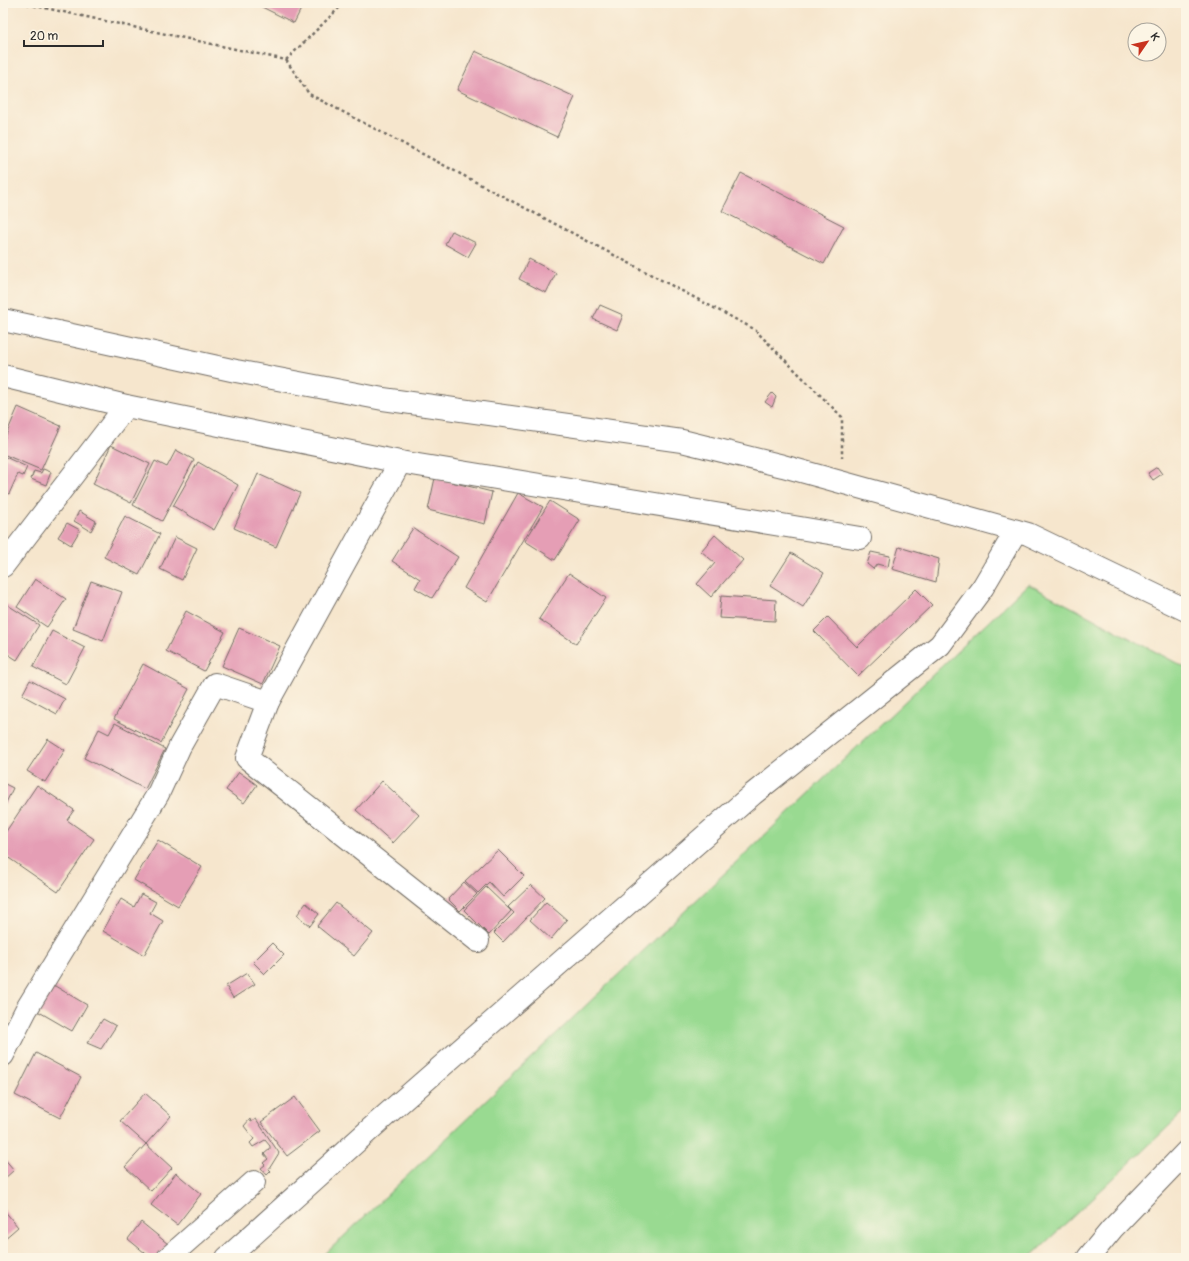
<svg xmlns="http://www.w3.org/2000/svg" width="1189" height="1261" font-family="Pangolin,sans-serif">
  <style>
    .green { fill: #99da91; stroke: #62825e }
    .building { fill: #e59eb5 }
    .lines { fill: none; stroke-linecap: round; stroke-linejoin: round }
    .minor-casing { stroke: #726c64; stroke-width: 24 }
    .path { stroke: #726c64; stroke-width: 2.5; stroke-dasharray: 3 3; stroke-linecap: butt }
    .minor { stroke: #fff; stroke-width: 22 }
  </style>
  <rect width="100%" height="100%" fill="#fcf5e5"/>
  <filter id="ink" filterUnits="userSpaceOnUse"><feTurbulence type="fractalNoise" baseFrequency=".025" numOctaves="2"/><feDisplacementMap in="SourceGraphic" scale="8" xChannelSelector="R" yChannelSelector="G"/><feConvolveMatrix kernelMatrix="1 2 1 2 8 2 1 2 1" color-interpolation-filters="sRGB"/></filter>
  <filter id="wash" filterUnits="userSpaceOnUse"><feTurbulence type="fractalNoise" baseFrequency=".012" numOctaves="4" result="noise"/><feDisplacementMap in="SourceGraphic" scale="16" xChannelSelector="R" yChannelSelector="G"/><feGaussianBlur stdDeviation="0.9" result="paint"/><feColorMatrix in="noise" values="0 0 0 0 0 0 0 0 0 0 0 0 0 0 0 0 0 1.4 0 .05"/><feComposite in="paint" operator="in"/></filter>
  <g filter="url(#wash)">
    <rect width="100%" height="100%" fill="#f6e6cd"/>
    <polygon class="green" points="1028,584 1186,668 1186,1110 1029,1258 321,1258"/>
    <g id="blocks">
      <g class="building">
        <polygon points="254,3 304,3 294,23"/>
        <polygon points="475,51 575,97 557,137 457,90"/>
        <polygon points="741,173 844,226 824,264 722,211"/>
        <polygon points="452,231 476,243 468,257 445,244"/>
        <polygon points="529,259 556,273 546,293 519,279"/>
        <polygon points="600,305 623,315 617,330 593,319"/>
        <polygon points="772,393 776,397 772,407 765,402"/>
        <polygon points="18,407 61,426 41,470 3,454 3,442"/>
        <polygon points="111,445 150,464 131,503 93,484"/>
        <polygon points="176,450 194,460 162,521 133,505 155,461 167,467"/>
        <polygon points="3,456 27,467 23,476 18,474 9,494 3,491"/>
        <polygon points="198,462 238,485 214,530 173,506"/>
        <polygon points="1157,467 1162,474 1153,480 1148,473"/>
        <polygon points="43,469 51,472 46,485 31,479 34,471 41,473"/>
        <polygon points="258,474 300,493 276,547 234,528"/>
        <polygon points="435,478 492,492 485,524 428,510"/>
        <polygon points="518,493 543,507 487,602 464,588"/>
        <polygon points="550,501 580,520 555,560 525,541"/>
        <polygon points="79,511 96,521 91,531 74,521"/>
        <polygon points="125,516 160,534 139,575 104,557"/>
        <polygon points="67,523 80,530 71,545 58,537"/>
        <polygon points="413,528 458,557 432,598 415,588 420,579 392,561"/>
        <polygon points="715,535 743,560 711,597 697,584 715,563 701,551"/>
        <polygon points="175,537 197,548 182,580 160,569"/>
        <polygon points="899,547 939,559 936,582 892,569"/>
        <polygon points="871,552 890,556 888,567 877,564 873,569 867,564"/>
        <polygon points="791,553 824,573 803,607 770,586"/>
        <polygon points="569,573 606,598 576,644 539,619"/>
        <polygon points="35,579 66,599 47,627 17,607"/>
        <polygon points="91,581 122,592 103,641 73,629"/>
        <polygon points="916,589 932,605 858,676 814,631 828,617 857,647"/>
        <polygon points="721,596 776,600 775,621 719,618"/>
        <polygon points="3,602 39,625 17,660 3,651"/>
        <polygon points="186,611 225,632 204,671 166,651"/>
        <polygon points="239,628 280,646 263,684 222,666"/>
        <polygon points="52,631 85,648 66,684 33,667"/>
        <polygon points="143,664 189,689 161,743 114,719"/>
        <polygon points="30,680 65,699 57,714 22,695"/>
        <polygon points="115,723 165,749 145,789 84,758 99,729 109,734"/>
        <polygon points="48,739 65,750 45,782 27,771"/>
        <polygon points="239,772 257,785 244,803 226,790"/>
        <polygon points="382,781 419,815 393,843 356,810"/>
        <polygon points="3,783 13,788 5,805 3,804"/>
        <polygon points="37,785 74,810 67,820 94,839 58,892 3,854 3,836"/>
        <polygon points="158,840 202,867 178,906 134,880"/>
        <polygon points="498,850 524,876 503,897 489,882 478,893 465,881"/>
        <polygon points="464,882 477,894 460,911 448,899"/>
        <polygon points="531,885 545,898 503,942 494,933 514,913 508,907"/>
        <polygon points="486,887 511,911 489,935 464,910"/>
        <polygon points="141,894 156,902 150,913 163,921 144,955 103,931 121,899 134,907"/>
        <polygon points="546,902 567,920 551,939 530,920"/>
        <polygon points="306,903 319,914 310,926 297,915"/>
        <polygon points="336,903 373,933 354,956 317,926"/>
        <polygon points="272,943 284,955 265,974 253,962"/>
        <polygon points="247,973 255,984 233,998 226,986"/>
        <polygon points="50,983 87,1005 72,1031 34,1009"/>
        <polygon points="103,1019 116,1026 101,1049 87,1043"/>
        <polygon points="36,1053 81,1077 60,1118 15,1095"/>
        <polygon points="145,1093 171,1116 146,1144 120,1121"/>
        <polygon points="295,1097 320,1131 287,1156 261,1122"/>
        <polygon points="250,1119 251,1122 256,1119 279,1153 269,1169 271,1171 267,1175 261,1168 265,1165 263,1163 268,1159 264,1154 270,1149 270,1146 265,1140 253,1147 250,1143 254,1139 244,1126"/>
        <polygon points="146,1144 172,1168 151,1191 125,1167"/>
        <polygon points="3,1157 14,1170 3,1180"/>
        <polygon points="176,1173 201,1194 177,1225 151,1205"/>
        <polygon points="3,1209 18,1227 3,1240"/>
        <polygon points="141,1222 168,1244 157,1258 151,1258 128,1239"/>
      </g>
    </g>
  </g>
  <g filter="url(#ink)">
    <use href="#blocks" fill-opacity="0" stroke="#726c64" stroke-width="1"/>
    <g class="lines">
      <g class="minor-casing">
        <g id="minor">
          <polyline points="3,320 236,371 383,399 682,441 783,466 1028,534 1186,610"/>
          <polyline points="3,376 126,406 400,462 860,538"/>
          <polyline points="3,566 126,406"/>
          <polyline points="268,702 247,758 478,941"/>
          <polyline points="3,1055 26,1010 158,794 180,746 215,684 268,702 400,462"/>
          <polyline points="168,1258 254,1182"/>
          <polyline points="227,1258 386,1115 753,794 940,645 983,587 1016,531"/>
          <polyline points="1088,1258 1112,1229 1186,1152"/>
        </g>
      </g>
      <g class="path">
        <polyline points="22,3 286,60 344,3"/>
        <polyline points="286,60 309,94 754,329 842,417 842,458"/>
      </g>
      <use href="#minor" class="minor"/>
    </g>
  </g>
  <rect width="1189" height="1261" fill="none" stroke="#fcf5e5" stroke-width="16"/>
  <g transform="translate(1147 42) rotate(56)"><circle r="19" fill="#fcf5e5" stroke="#a8a49b"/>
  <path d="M0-3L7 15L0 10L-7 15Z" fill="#c8321e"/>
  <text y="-6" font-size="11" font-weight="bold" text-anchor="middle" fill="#2b2b2b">K</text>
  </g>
  <path d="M24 40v6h79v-6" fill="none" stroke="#2b2b2b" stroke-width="2"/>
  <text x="30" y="40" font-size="12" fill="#2b2b2b" stroke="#fcf5e5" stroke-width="3" paint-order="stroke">20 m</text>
</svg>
